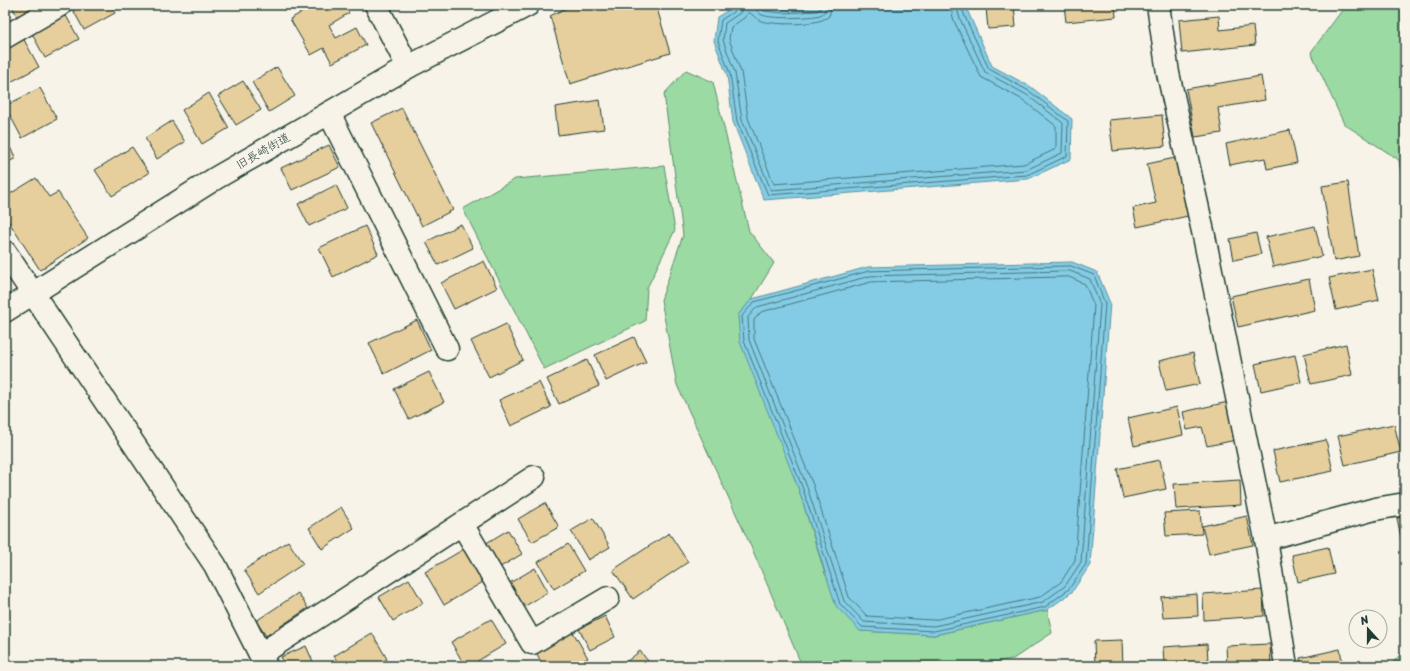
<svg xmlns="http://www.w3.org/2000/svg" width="1410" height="671" font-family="Sriracha,'Klee One',sans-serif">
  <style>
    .green { fill: #9bdaa3; stroke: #5d8c6c }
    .water { fill: #84cce5; stroke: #5c939e }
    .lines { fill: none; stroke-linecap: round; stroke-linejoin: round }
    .shore { stroke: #47767b; stroke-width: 1 }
    .building { fill: #e7ce9d; stroke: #1f3d34 }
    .minor-casing { stroke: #1f3d34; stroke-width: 25 }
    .minor { stroke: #f7f3e8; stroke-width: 22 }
    .labels { text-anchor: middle; stroke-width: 3; stroke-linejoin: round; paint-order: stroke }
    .street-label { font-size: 12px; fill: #1f3d34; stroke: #f7f3e8 }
  </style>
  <rect width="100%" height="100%" fill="#f7f3e8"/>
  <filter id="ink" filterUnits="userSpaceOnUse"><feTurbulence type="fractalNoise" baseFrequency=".025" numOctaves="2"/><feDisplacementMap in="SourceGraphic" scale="8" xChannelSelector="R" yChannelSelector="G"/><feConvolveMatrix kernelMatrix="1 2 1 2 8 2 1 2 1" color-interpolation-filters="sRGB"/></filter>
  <g filter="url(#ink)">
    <g class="green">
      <polygon points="1346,5 1405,5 1405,200 1399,160 1344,124 1311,52"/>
      <polygon points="686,70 713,82 749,231 774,263 752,299 738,315 799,490 825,574 861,631 934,635 1047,610 1052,633 1013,659 966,666 802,666 753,551 677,385 661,300 683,235 664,94"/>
      <polygon points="664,166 675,230 647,288 645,321 544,369 463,209 515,179"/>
      <polygon points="1405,649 1405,666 1390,666"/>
    </g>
    <g class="water">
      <polygon points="737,5 784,9 829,5 965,5 992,66 1031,87 1072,119 1071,159 1028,179 764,200 733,122 727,75 714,41 717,17"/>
      <polygon points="1072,262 1097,272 1110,303 1090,565 1072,592 1047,610 934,635 860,631 836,606 799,490 740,342 738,315 752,299 868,267"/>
    </g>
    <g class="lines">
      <g class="shore">
        <polyline points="738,5 736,10 721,20 718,41 730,74 737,121 768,195 1027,175 1067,156 1068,121 1029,91 989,69 965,17 961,5"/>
        <polyline points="743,5 740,13 725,23 723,40 735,73 742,120 771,190 1026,170 1062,153 1063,123 1027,95 985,72 960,19 956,5"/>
        <path d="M756,5C756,10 758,13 762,15C770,19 812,18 820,15C825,13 826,10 826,5"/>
        <polyline points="761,5 764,11 784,13 817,11 820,9 821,5"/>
        <path d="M832,5L829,16C819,26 775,25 761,21C756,19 753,15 749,12L744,18L731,27L729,39L741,72L748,118L774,184L1024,164L1056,149V126L1023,100L981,77L954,21L950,5"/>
        <polygon points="1071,266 1094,275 1105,304 1086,564 1069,589 1045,607 934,631 862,627 840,604 803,489 744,341 742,316 754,302 869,271"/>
        <polygon points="1070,271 1090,279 1100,305 1081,562 1065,586 1043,602 934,626 864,622 844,601 807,487 749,340 748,317 757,307 870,276"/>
        <polygon points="1069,277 1085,284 1094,306 1075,560 1061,582 1040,597 933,620 867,616 849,597 813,485 754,339 754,320 761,312 871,282"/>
      </g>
    </g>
    <g class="building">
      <polygon points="11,5 45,5 19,19"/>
      <polygon points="73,5 111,5 115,13 84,30 71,6"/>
      <polygon points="315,5 344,5 349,13 329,25 336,38 357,27 366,45 332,63 324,48 311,55 290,19"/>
      <polygon points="572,5 656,5 670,53 570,84 550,16"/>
      <polygon points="1014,5 1016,27 988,29 986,8"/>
      <polygon points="1064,5 1115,5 1116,17 1066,22"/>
      <polygon points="64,12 79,39 45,58 30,30"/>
      <polygon points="1219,16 1220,30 1253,26 1255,45 1182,53 1179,20"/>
      <polygon points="23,38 39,67 5,85 5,47"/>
      <polygon points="277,67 295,96 269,112 252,82"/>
      <polygon points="1261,76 1265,100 1218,108 1222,133 1195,137 1186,89"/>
      <polygon points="243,81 261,110 236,125 218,96"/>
      <polygon points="40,88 57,119 22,138 5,106"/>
      <polygon points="209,93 229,128 202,144 182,110"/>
      <polygon points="600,100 604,129 558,135 555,107"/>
      <polygon points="402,108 453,210 422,226 371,123"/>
      <polygon points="1162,115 1165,146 1113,151 1109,120"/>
      <polygon points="172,121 185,142 157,159 145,138"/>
      <polygon points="1290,130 1297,163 1267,169 1265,158 1230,165 1226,144"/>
      <polygon points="5,139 16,158 5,164"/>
      <polygon points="329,145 340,167 292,190 281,168"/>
      <polygon points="132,147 149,173 112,196 95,170"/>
      <polygon points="1175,158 1188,216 1137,227 1133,208 1156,203 1147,164"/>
      <polygon points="36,178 49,197 58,192 88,238 40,270 5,216 5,197"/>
      <polygon points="1348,182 1359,256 1334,261 1322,186"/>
      <polygon points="336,185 347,208 309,226 298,204"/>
      <polygon points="461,224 473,248 438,265 426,242"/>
      <polygon points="365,226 378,254 333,277 319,248"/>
      <polygon points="1315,226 1322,256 1273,267 1266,237"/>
      <polygon points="1256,233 1261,254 1234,260 1230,239"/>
      <polygon points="484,261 497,288 454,309 441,283"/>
      <polygon points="1372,269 1379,300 1336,310 1329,278"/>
      <polygon points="1309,279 1315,310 1238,327 1231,296"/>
      <polygon points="417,320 431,350 384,374 369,343"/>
      <polygon points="506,324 523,360 489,377 471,341"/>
      <polygon points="634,337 646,362 606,381 595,355"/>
      <polygon points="1346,344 1352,375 1311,384 1304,354"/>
      <polygon points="1193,353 1200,384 1166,391 1159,361"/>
      <polygon points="1295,355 1301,382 1261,391 1255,364"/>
      <polygon points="587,360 599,386 559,404 547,379"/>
      <polygon points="429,372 444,402 409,419 394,389"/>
      <polygon points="539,382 551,407 511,426 499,400"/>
      <polygon points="1228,402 1236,440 1207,446 1202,427 1187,430 1183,412"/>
      <polygon points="1177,407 1183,435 1134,446 1128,418"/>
      <polygon points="1394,424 1401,452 1345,465 1338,436"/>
      <polygon points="1326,440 1333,471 1280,482 1273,451"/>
      <polygon points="1160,460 1166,489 1123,498 1117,469"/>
      <polygon points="1240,480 1241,505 1176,509 1174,484"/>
      <polygon points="545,503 559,527 532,542 518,519"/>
      <polygon points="341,507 354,528 322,549 309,528"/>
      <polygon points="1200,511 1202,534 1166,536 1164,513"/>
      <polygon points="1247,516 1253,545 1209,554 1202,526"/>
      <polygon points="1405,517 1405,547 1403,547 1397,518"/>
      <polygon points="593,518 610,547 588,560 571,531"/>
      <polygon points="508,530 522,554 497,569 483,545"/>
      <polygon points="669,533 688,562 633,599 613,570"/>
      <polygon points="288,541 303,564 259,593 244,570"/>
      <polygon points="568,544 584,571 554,589 538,562"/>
      <polygon points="1328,547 1334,574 1298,582 1292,555"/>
      <polygon points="464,549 483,582 444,605 425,572"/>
      <polygon points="535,568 548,592 522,608 508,584"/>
      <polygon points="409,579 423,603 393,621 379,597"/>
      <polygon points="1263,590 1264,616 1204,620 1203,594"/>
      <polygon points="298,593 308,608 266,636 256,621"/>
      <polygon points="1197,594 1198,616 1163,618 1161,597"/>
      <polygon points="605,616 615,637 590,650 579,629"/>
      <polygon points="491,619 506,644 469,666 465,666 451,642"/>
      <polygon points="573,632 588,658 573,666 543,666 536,652"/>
      <polygon points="372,633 387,659 376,666 340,666 334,656"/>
      <polygon points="1122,640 1123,666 1095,666 1094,641"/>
      <polygon points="1207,644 1208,661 1164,664 1163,647"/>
      <polygon points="1270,644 1271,666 1227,666 1226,646"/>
      <polygon points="306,646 315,666 286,666 281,657"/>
      <polygon points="1340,649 1343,666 1301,666 1300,658"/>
      <polygon points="640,651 652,666 621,666"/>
    </g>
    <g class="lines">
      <g class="minor-casing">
        <g id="minor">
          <polyline points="376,5 408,67"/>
          <polyline points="1158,5 1168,73 1204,236 1266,539 1286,666"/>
          <polyline points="5,37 60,5"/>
          <polyline points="329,113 447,349"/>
          <polyline points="5,252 215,565 266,666"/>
          <polyline points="5,311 216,178 329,113 408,67 528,5"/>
          <polyline points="462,524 532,643 608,598"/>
          <polyline points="1266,539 1375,509 1405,504"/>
          <polyline points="261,654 534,477"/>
        </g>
      </g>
      <use href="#minor" class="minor"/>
    </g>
  </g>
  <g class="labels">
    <g class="street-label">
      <text transform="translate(263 151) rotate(-30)" y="4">旧長崎街道</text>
    </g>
  </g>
  <rect width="1410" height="671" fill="none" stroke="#f7f3e8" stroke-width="20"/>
  <rect x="10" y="10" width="1390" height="651" fill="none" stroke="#1f3d34" stroke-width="1.5" filter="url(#ink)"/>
  <g transform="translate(1368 629) rotate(339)"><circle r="19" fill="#f7f3e8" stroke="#a1aaa0"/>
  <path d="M0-3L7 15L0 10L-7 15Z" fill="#1f3d34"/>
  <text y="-6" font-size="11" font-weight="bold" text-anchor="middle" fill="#1f3d34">N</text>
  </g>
</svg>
